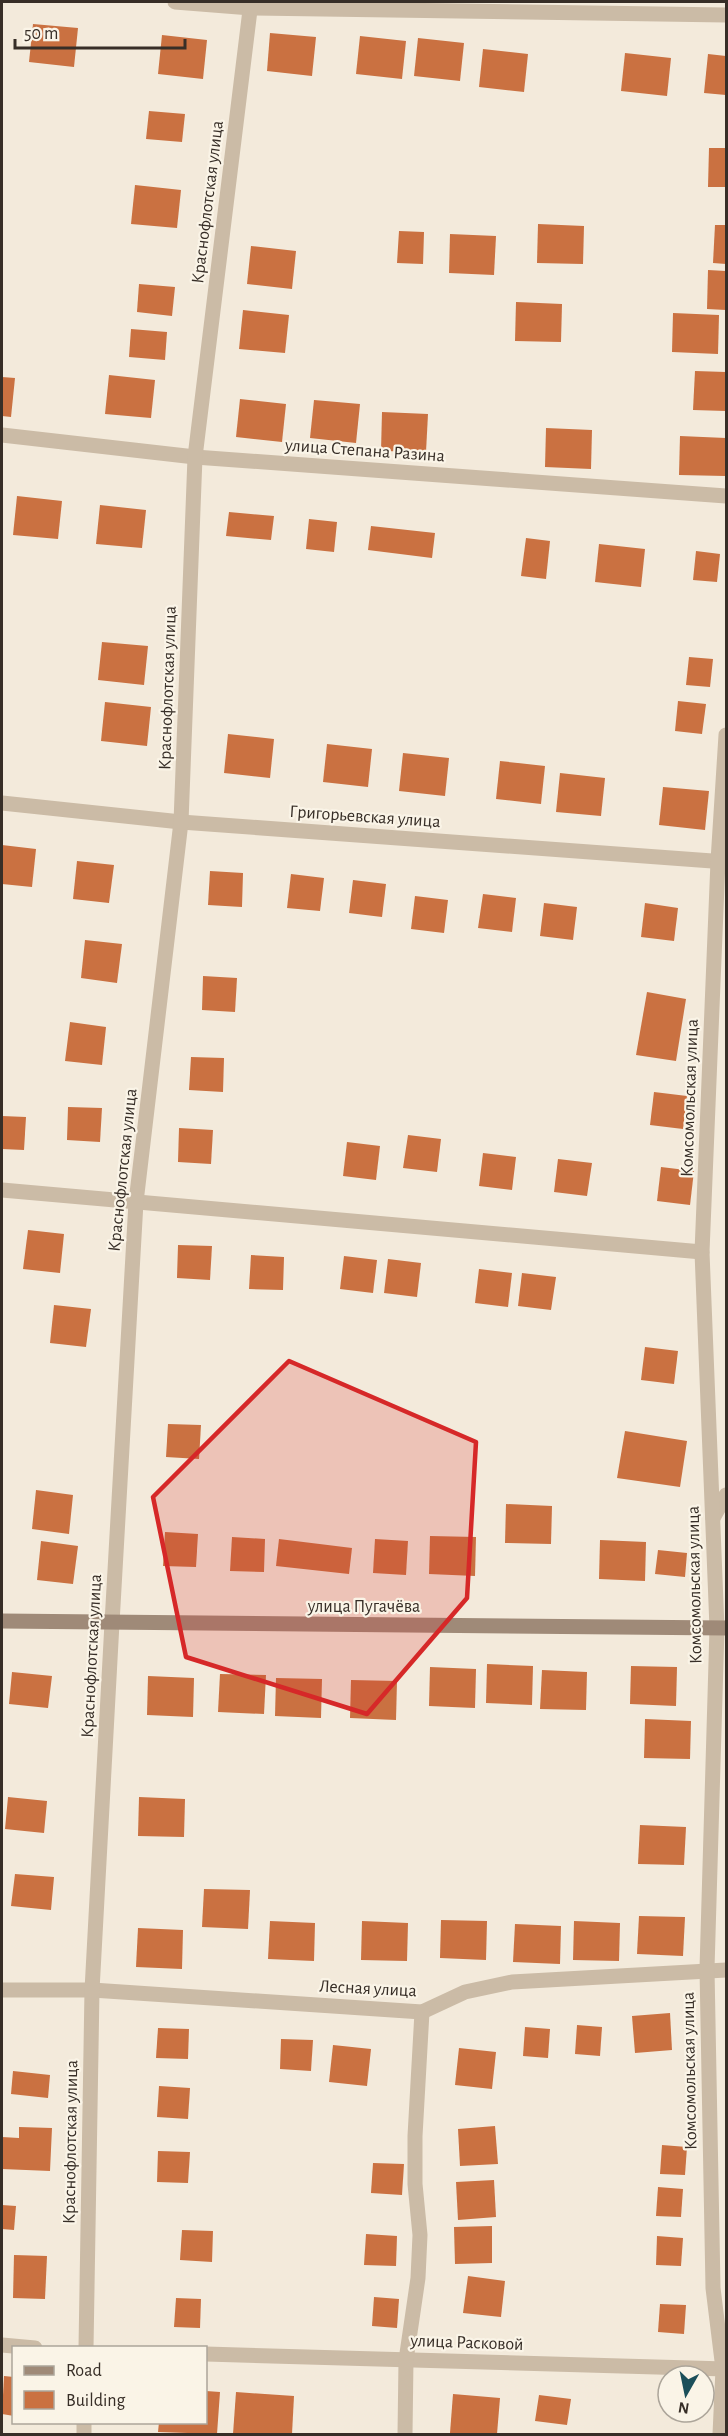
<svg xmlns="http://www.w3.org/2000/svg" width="728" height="2436" font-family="'Alegreya Sans',sans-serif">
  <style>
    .building { fill: #ca7141 }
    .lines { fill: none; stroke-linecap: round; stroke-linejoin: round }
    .minor { stroke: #cbbba6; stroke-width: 15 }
    .tertiary { stroke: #cbbba6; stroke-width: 15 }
    .secondary { stroke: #9f8a78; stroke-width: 15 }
    .marked { fill: #d62828; fill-opacity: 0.2; stroke: #d62828; stroke-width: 4.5; stroke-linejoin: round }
    .labels { text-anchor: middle; stroke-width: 4.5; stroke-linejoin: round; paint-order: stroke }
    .street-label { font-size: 18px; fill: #372e27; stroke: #faf4e7 }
  </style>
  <rect width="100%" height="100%" fill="#f3eadb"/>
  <g class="building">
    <polygon points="33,24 78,28 74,67 29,62"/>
    <polygon points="270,33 316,37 312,76 267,71"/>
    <polygon points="162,35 207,40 203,79 158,74"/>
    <polygon points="360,36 406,41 402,79 356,74"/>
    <polygon points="418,38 464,43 460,81 414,76"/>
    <polygon points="483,49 528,54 524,92 479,87"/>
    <polygon points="625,53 671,58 667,96 621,91"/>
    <polygon points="708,54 726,56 726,95 704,93"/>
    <polygon points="149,111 185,114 182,142 146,139"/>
    <polygon points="709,148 726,148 726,187 708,187"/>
    <polygon points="135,185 181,190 177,228 131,224"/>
    <polygon points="538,224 584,226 583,264 537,263"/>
    <polygon points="715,225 726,225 726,264 713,263"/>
    <polygon points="399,231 424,232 423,264 397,263"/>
    <polygon points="450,234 496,236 494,275 449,273"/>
    <polygon points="251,246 296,251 292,289 247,284"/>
    <polygon points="708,270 726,271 726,310 707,309"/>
    <polygon points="139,284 175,287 172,316 137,312"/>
    <polygon points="516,302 562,304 561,342 515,341"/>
    <polygon points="243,310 289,315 285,353 239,349"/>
    <polygon points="673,313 719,315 718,354 672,352"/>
    <polygon points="131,329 167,332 165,360 129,357"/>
    <polygon points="695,371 726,372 726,411 693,410"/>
    <polygon points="109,375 155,380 151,418 105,414"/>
    <polygon points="2,377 15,378 11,417 2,416"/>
    <polygon points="240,399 286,404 282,442 236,437"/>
    <polygon points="314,400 360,404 356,443 310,438"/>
    <polygon points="382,412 428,414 426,452 381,451"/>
    <polygon points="546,428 592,430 591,469 545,467"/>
    <polygon points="680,436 726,438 725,476 679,475"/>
    <polygon points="17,496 62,501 58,539 13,535"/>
    <polygon points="100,505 146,510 142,548 96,544"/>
    <polygon points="229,512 274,516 271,540 226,536"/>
    <polygon points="309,519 337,522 334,552 306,549"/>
    <polygon points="371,526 435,533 432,558 368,550"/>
    <polygon points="526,538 550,541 546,579 521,576"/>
    <polygon points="599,544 645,549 641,587 595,582"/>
    <polygon points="696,551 720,554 717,582 693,580"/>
    <polygon points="102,642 148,646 144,685 98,680"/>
    <polygon points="689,657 713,659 710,687 686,685"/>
    <polygon points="678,701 706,704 702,734 675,731"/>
    <polygon points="105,702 151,707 147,746 101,741"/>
    <polygon points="228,734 274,739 270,778 224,773"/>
    <polygon points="327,744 372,749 368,787 323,782"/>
    <polygon points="403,753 449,758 445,796 399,791"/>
    <polygon points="500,761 545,766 541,804 496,799"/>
    <polygon points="560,773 605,778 601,816 556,812"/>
    <polygon points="663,787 709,791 705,830 659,825"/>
    <polygon points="2,845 36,849 32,887 2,884"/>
    <polygon points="77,861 114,865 109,903 73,899"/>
    <polygon points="210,871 243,873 242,907 208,905"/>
    <polygon points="291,874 324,878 320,911 287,908"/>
    <polygon points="353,880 386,884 382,917 349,913"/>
    <polygon points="483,894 516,898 512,932 478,928"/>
    <polygon points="415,896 448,900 444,933 411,929"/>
    <polygon points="544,903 577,907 573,940 540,936"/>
    <polygon points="645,903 678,908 674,941 641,937"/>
    <polygon points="85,940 122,944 117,983 81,978"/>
    <polygon points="203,976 237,978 235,1012 202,1010"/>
    <polygon points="647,992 686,999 676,1061 636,1055"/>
    <polygon points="70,1022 106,1027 102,1065 65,1061"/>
    <polygon points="191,1057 224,1058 223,1092 189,1090"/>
    <polygon points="654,1092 687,1096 683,1129 650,1125"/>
    <polygon points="68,1107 102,1108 100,1142 67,1140"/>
    <polygon points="2,1116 26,1117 24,1150 2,1149"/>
    <polygon points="179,1128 213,1130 211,1164 178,1162"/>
    <polygon points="408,1135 441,1139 437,1172 403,1168"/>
    <polygon points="347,1142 380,1146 376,1180 343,1176"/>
    <polygon points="483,1153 516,1157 512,1190 479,1186"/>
    <polygon points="558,1159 592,1163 587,1196 554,1192"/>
    <polygon points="661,1167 694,1171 690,1205 657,1201"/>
    <polygon points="28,1230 64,1234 60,1273 23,1269"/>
    <polygon points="178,1245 212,1246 210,1280 177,1278"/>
    <polygon points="251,1255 284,1257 283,1290 249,1289"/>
    <polygon points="344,1256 377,1260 373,1293 340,1289"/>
    <polygon points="388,1259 421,1263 417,1297 384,1293"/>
    <polygon points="479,1269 512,1273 508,1307 475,1303"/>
    <polygon points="522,1273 556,1277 551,1310 518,1306"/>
    <polygon points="54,1305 91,1309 86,1347 50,1343"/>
    <polygon points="645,1347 678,1351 674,1384 641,1380"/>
    <polygon points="168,1424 201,1425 199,1459 166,1457"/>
    <polygon points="625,1431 687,1441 680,1487 617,1478"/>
    <polygon points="36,1490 73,1495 69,1534 32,1529"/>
    <polygon points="506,1504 552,1506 551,1544 505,1543"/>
    <polygon points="165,1532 198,1534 196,1567 163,1566"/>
    <polygon points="430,1536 476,1537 475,1576 429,1574"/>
    <polygon points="232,1537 265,1539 264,1572 230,1571"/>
    <polygon points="279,1539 352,1548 349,1574 276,1566"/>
    <polygon points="375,1539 408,1541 406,1575 373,1573"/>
    <polygon points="600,1540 646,1542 645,1581 599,1579"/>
    <polygon points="41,1541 78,1546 73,1584 37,1580"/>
    <polygon points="658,1550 687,1553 685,1577 655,1574"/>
    <polygon points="487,1664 533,1666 532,1705 486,1703"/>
    <polygon points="631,1666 677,1667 676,1706 630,1704"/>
    <polygon points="430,1667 476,1669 475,1708 429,1706"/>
    <polygon points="542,1670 587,1672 586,1710 540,1709"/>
    <polygon points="12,1672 52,1676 48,1708 9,1704"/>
    <polygon points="220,1674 266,1675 264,1714 218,1712"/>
    <polygon points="148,1676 194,1678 193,1717 147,1715"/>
    <polygon points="276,1678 322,1679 321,1718 275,1716"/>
    <polygon points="351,1680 397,1681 396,1720 350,1718"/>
    <polygon points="645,1719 691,1721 690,1759 644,1758"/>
    <polygon points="8,1797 47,1801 44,1833 5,1829"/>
    <polygon points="139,1797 185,1799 184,1837 138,1836"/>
    <polygon points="640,1825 686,1827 684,1865 638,1864"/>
    <polygon points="15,1874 54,1877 51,1910 11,1906"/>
    <polygon points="204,1889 250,1890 248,1929 202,1927"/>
    <polygon points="639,1916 685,1917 683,1956 637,1954"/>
    <polygon points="441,1920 487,1921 486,1960 440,1958"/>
    <polygon points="270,1921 315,1923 314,1961 268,1959"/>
    <polygon points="362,1921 408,1923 407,1961 361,1960"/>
    <polygon points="574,1921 620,1923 619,1961 573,1960"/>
    <polygon points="515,1924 561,1926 560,1964 513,1962"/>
    <polygon points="138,1928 183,1930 182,1969 136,1967"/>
    <polygon points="670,2013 672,2050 635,2053 632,2016"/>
    <polygon points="577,2025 602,2027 600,2056 575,2054"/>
    <polygon points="525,2027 550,2029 548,2058 523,2056"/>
    <polygon points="158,2028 189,2029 188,2059 156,2058"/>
    <polygon points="281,2039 313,2040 311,2071 280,2069"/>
    <polygon points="333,2045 371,2049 367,2086 329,2082"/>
    <polygon points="459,2048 496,2052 492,2089 455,2085"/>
    <polygon points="13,2071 50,2075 48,2098 11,2094"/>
    <polygon points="159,2086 190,2088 188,2119 157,2117"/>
    <polygon points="495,2126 498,2164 460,2166 458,2129"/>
    <polygon points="19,2127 52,2128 50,2171 2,2169 2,2137 19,2138"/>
    <polygon points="662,2145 687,2147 685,2175 660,2174"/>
    <polygon points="158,2151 190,2152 188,2183 157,2182"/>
    <polygon points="373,2163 404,2164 402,2195 371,2193"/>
    <polygon points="494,2180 496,2217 458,2220 456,2182"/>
    <polygon points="658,2187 683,2189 681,2217 656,2216"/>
    <polygon points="2,2205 16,2206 14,2230 2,2229"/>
    <polygon points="492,2226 492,2263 455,2264 454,2227"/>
    <polygon points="182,2230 213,2231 212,2262 180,2260"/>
    <polygon points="366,2234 397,2236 396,2266 364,2265"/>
    <polygon points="657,2236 683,2238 681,2266 656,2265"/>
    <polygon points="14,2255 47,2256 45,2299 13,2298"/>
    <polygon points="468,2276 505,2281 501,2317 463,2313"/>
    <polygon points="374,2297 399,2299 397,2328 372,2326"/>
    <polygon points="176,2298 201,2299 200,2328 174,2327"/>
    <polygon points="660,2304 686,2305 684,2334 658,2332"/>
    <polygon points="4,2376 14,2377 14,2416 2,2414"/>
    <polygon points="206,2391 220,2392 217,2434 158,2432 159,2422 206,2422"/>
    <polygon points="236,2392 294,2396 292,2434 233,2434"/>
    <polygon points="453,2394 500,2398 497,2434 450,2433"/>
    <polygon points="539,2395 571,2399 567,2425 535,2421"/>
  </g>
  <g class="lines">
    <g class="minor">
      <polyline points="175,2 251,8 726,15"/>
      <polyline points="2,435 195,457 726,496"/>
      <polyline points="2,803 181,822 726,862"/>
      <polyline points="2,1190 702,1252"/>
      <polyline points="713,1518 726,1495"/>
      <polyline points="112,1623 136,1202 181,822 195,457 251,2"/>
      <polyline points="2,1990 92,1990 422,2012 465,1992 512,1982 726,1970"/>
      <polyline points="2,2345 35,2348"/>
      <polyline points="206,2354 726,2369"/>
      <polyline points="405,2434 406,2360 418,2278 420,2235 415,2184 415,2136 422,2012"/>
      <polyline points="720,2434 723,2369 713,2288 707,1969 717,1628 702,1252 718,861 726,735"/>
    </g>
    <g class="tertiary">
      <polyline points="86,2348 92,1990 112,1623"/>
      <polyline points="84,2434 84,2422"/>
    </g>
    <polyline class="secondary" points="2,1621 726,1628"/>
  </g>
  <path class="marked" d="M289,1361L476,1442L467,1598L367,1714L186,1657L153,1497Z"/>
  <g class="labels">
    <g class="street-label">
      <text transform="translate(207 202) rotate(-83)" y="6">Краснофлотская улица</text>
      <text transform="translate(365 450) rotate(4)" y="6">улица Степана Разина</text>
      <text transform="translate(167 688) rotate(-88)" y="6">Краснофлотская улица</text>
      <text transform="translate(365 816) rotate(4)" y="6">Григорьевская улица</text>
      <text transform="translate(689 1098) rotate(-88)" y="6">Комсомольская улица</text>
      <text transform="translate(122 1170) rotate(-84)" y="6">Краснофлотская улица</text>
      <text transform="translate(694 1585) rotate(-91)" y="6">Комсомольская улица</text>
      <text x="364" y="1612">улица Пугачёва</text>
      <text transform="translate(91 1656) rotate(-87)" y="6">Краснофлотская улица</text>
      <text transform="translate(368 1988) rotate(3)" y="6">Лесная улица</text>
      <text transform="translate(689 2071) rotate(-91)" y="6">Комсомольская улица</text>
      <text transform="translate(70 2142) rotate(-89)" y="6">Краснофлотская улица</text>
      <text transform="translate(467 2342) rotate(2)" y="6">улица Расковой</text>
    </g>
  </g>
  <rect width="728" height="2436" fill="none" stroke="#372e27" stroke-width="6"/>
  <rect x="12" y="2346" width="195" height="78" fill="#faf4e7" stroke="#aca59a" stroke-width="1.5"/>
  <rect x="24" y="2366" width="30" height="9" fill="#9f8a78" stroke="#aca59a" stroke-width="1.5"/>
  <text x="66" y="2376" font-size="18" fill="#372e27">Road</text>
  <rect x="24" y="2391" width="30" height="18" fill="#ca7141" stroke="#aca59a" stroke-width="1.5"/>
  <text x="66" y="2406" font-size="18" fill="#372e27">Building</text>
  <g transform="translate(686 2394) rotate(189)"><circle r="28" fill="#faf4e7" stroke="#aca59a" stroke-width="1.5"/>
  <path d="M0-4.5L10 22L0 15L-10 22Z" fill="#1b4f5a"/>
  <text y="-9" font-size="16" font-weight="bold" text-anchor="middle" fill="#372e27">N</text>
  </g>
  <path d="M15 39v9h170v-9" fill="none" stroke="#372e27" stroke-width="3"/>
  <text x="24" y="39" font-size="18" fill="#372e27" stroke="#faf4e7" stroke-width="4.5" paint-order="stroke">50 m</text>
</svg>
